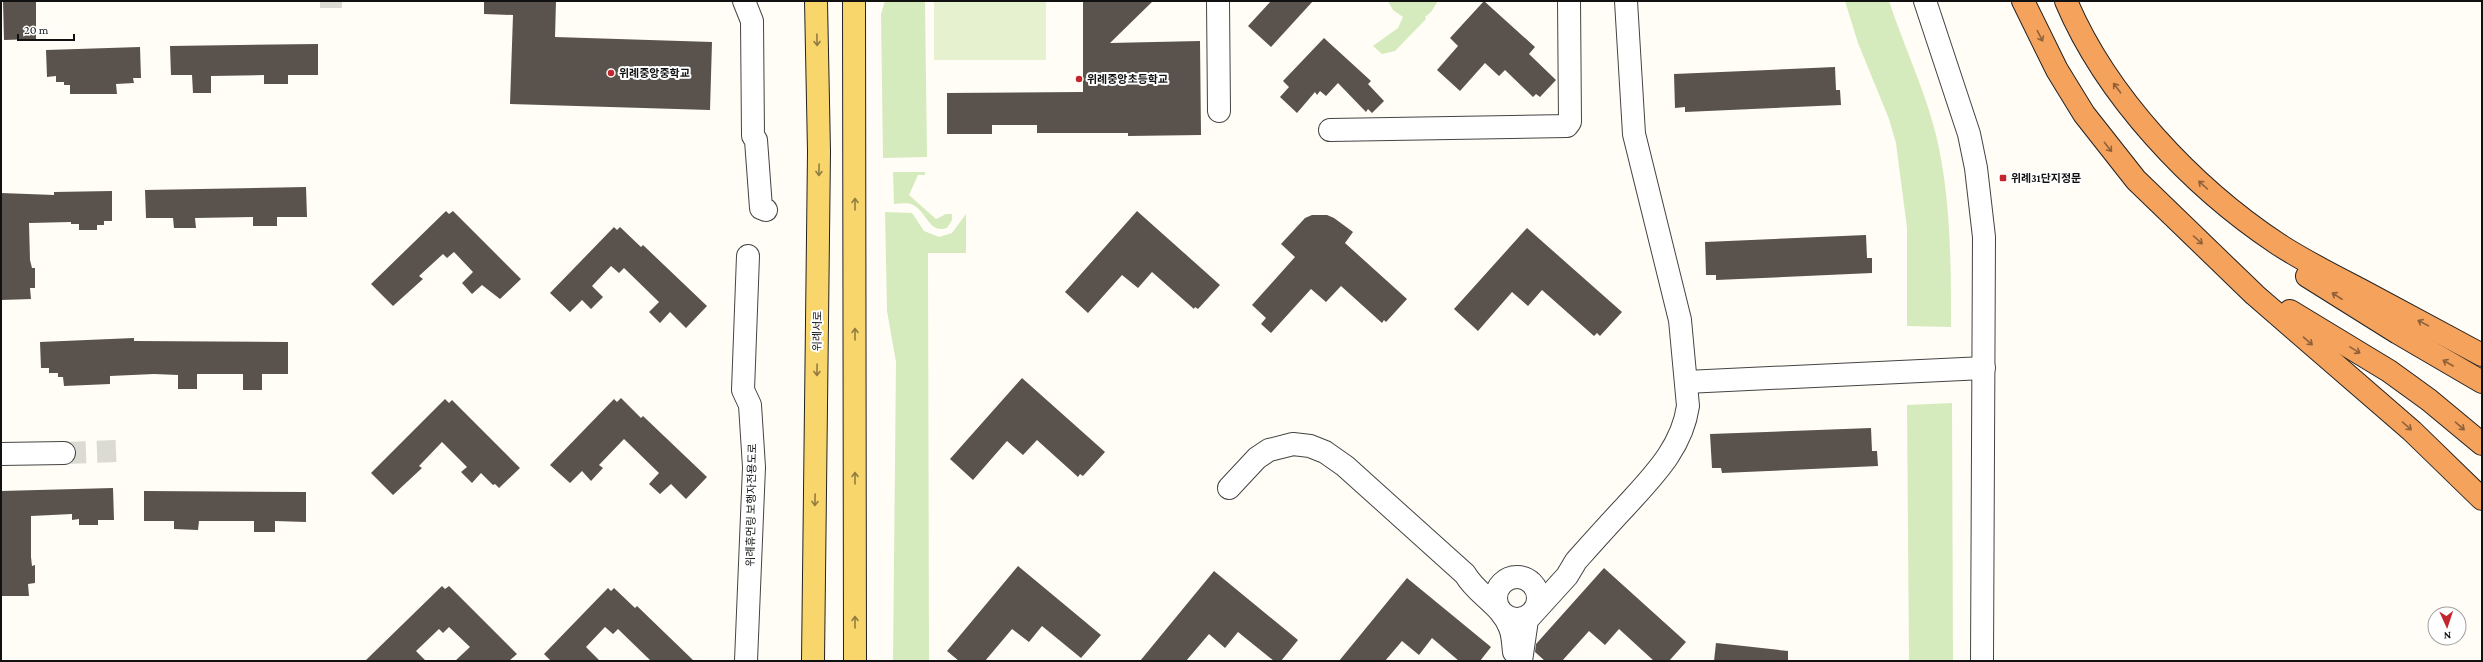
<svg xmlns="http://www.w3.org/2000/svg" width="2483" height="662" font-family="'Crimson Pro','Noto Sans KR',serif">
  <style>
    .green { fill: #d5ebbd }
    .pitch { fill: #e6f2cf }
    .building { fill: #5a524d }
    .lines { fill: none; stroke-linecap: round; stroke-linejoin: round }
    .minor-tunnel { stroke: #dbdad3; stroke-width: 22; stroke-dasharray: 22 11; stroke-linecap: butt }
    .minor-casing { stroke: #444; stroke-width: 24 }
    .major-casing { stroke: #222; stroke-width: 24 }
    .highway-casing { stroke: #222; stroke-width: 24 }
    .minor { stroke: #fff; stroke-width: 22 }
    .major { stroke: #f9d66b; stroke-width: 22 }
    .highway { stroke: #f5a25d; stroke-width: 22 }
    .oneway { stroke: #8e613b }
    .oneway2 { stroke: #917d42 }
    .poi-dot { fill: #c4262e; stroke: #fff; stroke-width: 1.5 }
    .labels { text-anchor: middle; stroke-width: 4; stroke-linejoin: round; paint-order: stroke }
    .poi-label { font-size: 11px; font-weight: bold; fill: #111; stroke: #fff; text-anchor: start }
    .street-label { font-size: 11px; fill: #111; stroke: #fff }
  </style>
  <rect width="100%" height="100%" fill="#fffdf5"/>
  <g class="green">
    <polygon points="885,1 925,1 927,157 883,158 881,14"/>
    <polygon points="1388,1 1438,1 1431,12 1425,17 1426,19 1395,51 1382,54 1373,46 1398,28 1403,17 1393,10"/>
    <path d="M1845,1H1889C1904,47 1926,92 1937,139C1951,201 1951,264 1951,327L1907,326V228L1896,143L1889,119L1858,43Z"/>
    <path d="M893,172H925V175H918L909,195L936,219L946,214H952V220L947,228C929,234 927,212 913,205C908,202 900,204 894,204Z"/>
    <polygon points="885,212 912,213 924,231 939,237 952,233 966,214 966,253 928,253 929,661 893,661 896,362 887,311"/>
    <polygon points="1952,403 1953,661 1909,661 1907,405"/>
  </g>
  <rect class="pitch" x="934" y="1" width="112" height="59"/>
  <g class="building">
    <polygon points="3,1 36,1 36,39 4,40"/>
    <polygon points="484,1 556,1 555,37 712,42 710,110 510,104 513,15 484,14"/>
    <polygon points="1083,1 1153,1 1110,43 1200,41 1201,135 1128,136 1128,133 1037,133 1037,125 992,125 992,134 947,134 947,93 1083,92"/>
    <polygon points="1271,1 1313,1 1271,47 1248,26"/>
    <polygon points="1484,1 1535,47 1529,54 1556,80 1540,97 1536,94 1533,97 1505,70 1499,76 1485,63 1460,91 1437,70 1458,46 1450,38"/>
    <polygon points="1324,38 1371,81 1368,84 1384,101 1372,113 1368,109 1366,112 1338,83 1326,96 1320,91 1317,95 1315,92 1297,113 1280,97 1289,87 1283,81"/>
    <polygon points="318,44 318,75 288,75 288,84 264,84 264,75 211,76 211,93 193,93 192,75 171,75 170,46"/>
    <polygon points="140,47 141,78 133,78 134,83 116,84 117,94 70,94 70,85 64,85 64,82 56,82 56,76 47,77 46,50"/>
    <polygon points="1835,67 1836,90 1840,90 1841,105 1685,112 1685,107 1675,108 1674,74"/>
    <polygon points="306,187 307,217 277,217 277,226 253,226 253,217 195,218 196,228 174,228 173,218 146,218 145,190"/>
    <polygon points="112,191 112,221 104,221 104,225 97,225 97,230 79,230 79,224 71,224 71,222 29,223 30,260 32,268 35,268 35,288 30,288 31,299 1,300 1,193 54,195 54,192"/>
    <polygon points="446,211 449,214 453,211 521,279 500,299 482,285 472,294 462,283 473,272 454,252 447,258 443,254 419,276 423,279 393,306 371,284"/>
    <polygon points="1137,211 1220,285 1198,309 1195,307 1194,309 1152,272 1138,288 1122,275 1088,313 1065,292"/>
    <polygon points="1312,215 1327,215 1334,218 1353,232 1345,243 1407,299 1386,322 1384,320 1382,323 1341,286 1326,302 1311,289 1271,333 1261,324 1266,318 1252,305 1295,257 1281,244 1305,218"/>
    <polygon points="614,227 617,230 620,227 641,247 643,245 707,306 686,328 670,312 660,323 649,312 659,302 624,268 619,273 611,266 592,286 603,297 591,309 582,300 570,312 550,293"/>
    <polygon points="1527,228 1622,312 1600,336 1597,333 1594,336 1542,290 1528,306 1512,292 1478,331 1454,309"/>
    <polygon points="1866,235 1867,258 1872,258 1872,273 1716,280 1716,275 1706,275 1705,242"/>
    <polygon points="134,338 134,341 288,342 288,374 262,374 262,390 243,390 243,374 197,374 197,389 178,389 178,375 154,374 110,376 110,384 64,386 63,377 58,377 58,373 49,373 49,368 41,368 40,342"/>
    <polygon points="1022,378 1105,452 1083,476 1080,474 1078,477 1037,440 1023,455 1007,441 973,480 950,459"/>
    <polygon points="621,398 641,418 643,416 707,477 686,499 671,484 660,494 649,484 659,473 624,439 599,465 603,468 591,481 582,471 570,483 550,465 614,399 617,402"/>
    <polygon points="445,399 449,403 452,400 520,468 499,488 495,484 493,485 481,473 472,483 461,472 467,467 442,442 419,466 422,468 393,495 371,473"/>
    <polygon points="1871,428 1872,451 1877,451 1878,466 1722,473 1721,468 1712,468 1710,434"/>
    <polygon points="113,488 114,520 98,520 98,525 79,525 79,519 72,520 72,514 31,516 31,557 32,566 35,565 35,583 28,584 29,596 1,596 1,491"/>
    <polygon points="144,491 306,492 306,522 275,521 275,532 254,532 254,521 199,521 198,530 174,529 174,521 144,521"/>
    <polygon points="1018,566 1101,635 1081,658 1042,626 1029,642 1012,629 985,661 959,661 947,651"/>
    <polygon points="1604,568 1686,642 1669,661 1654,661 1619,629 1605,645 1589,631 1562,661 1545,661 1535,652 1536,644"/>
    <polygon points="1214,571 1298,640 1281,661 1274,661 1238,632 1225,648 1209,634 1186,661 1140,661"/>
    <polygon points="1407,578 1491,647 1480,661 1459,661 1432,638 1419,655 1402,641 1385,661 1339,661"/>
    <polygon points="442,586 445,589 449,586 517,654 509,661 455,661 470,647 449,627 443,633 439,629 416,651 426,661 365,661"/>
    <polygon points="608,588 611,591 614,588 635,608 637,606 694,661 651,661 618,629 613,634 605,627 586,647 600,661 551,661 544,654"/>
    <polygon points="1716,643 1788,651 1788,661 1714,661"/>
  </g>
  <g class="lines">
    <g class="minor-tunnel">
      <polyline points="331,1 331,8"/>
      <polyline points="64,453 116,451"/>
    </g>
    <g class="minor-casing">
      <g id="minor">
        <polyline points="744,1 752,21 753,136 756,140 761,208 766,210"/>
        <polyline points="1218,1 1219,111"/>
        <polyline points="1925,1 1969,134 1976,168 1984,237 1982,661"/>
        <polyline points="1330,130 1567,126 1570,122 1569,1"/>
        <polyline points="1686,382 1984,368"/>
        <polyline points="1,454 64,453"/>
        <path d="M1229,488L1257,458L1269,450L1293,444L1310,446L1325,452L1345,466L1465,574C1477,595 1502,605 1510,628C1513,635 1513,644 1514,652"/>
        <circle cx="1517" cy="598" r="21"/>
        <polyline points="746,661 754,467 750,405 743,390 748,256"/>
        <path d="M1521,661L1527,620L1567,576L1576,561C1593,542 1609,524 1626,506C1653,476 1682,448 1688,406L1680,320L1634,134L1626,1"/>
      </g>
    </g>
    <g class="major-casing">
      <g id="major">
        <polyline points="854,1 855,661"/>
        <polyline points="813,661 819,152 816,1"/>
      </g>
    </g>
    <g class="highway-casing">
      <g id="highway">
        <polyline points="2023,1 2057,70 2084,114 2136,180 2255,295 2412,431 2482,499"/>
        <path d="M2066,1C2106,96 2192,187 2278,244C2304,261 2332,275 2359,289C2400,311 2441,333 2482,355"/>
        <polyline points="2307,276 2398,333 2482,382"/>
        <polyline points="2290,311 2389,371 2429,400 2482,444"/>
      </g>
    </g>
    <use href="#minor" class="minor"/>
    <use href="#major" class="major"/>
    <use href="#highway" class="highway"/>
  </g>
  <defs><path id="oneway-shaft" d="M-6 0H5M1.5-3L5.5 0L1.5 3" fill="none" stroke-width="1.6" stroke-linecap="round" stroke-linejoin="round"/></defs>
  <g class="oneway">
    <use href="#oneway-shaft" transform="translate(2040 36) rotate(63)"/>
    <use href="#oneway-shaft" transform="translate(2117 88) rotate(-127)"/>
    <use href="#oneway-shaft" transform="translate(2108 147) rotate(52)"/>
    <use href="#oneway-shaft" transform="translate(2203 185) rotate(-138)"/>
    <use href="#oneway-shaft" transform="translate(2198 240) rotate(42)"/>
    <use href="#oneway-shaft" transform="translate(2337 296) rotate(-147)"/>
    <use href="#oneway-shaft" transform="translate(2423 323) rotate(-152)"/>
    <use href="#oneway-shaft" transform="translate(2308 341) rotate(41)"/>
    <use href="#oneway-shaft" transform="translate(2355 350) rotate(31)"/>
    <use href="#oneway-shaft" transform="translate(2448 363) rotate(-150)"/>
    <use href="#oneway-shaft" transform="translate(2407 426) rotate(42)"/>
    <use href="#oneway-shaft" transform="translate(2460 426) rotate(41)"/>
  </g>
  <g class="oneway2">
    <use href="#oneway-shaft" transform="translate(817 40) rotate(89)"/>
    <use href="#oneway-shaft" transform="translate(819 170) rotate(91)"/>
    <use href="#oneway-shaft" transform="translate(855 204) rotate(-90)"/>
    <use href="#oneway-shaft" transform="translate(855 334) rotate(-90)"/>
    <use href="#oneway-shaft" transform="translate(817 370) rotate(91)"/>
    <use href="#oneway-shaft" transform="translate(855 478) rotate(-90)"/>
    <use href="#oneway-shaft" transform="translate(815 500) rotate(91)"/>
    <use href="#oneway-shaft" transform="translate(855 622) rotate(-90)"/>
  </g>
  <g class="poi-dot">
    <circle cx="611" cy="73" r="4"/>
    <circle cx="1079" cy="79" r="4"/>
    <rect x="1999" y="174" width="8" height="8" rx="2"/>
  </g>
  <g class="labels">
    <g class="poi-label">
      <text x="619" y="77">위례중앙중학교</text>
      <text x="1087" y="83">위례중앙초등학교</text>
      <text x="2011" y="182">위례31단지정문</text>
    </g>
    <g class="street-label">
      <text transform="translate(817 331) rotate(-89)" y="4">위례서로</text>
      <text transform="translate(751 505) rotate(-89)" y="4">위례휴먼링 보행자전용도로</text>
    </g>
  </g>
  <rect width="2483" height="662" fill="none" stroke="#111111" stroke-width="4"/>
  <g transform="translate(2447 626) rotate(177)"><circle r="19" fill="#ffffff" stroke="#a0a0a0"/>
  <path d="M0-3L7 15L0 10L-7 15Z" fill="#c4262e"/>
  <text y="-6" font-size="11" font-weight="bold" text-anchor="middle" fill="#111111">N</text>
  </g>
  <path d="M18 34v6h56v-6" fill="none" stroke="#111111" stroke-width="2"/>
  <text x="24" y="34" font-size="12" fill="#111111" stroke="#ffffff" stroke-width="3" paint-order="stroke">20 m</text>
</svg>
